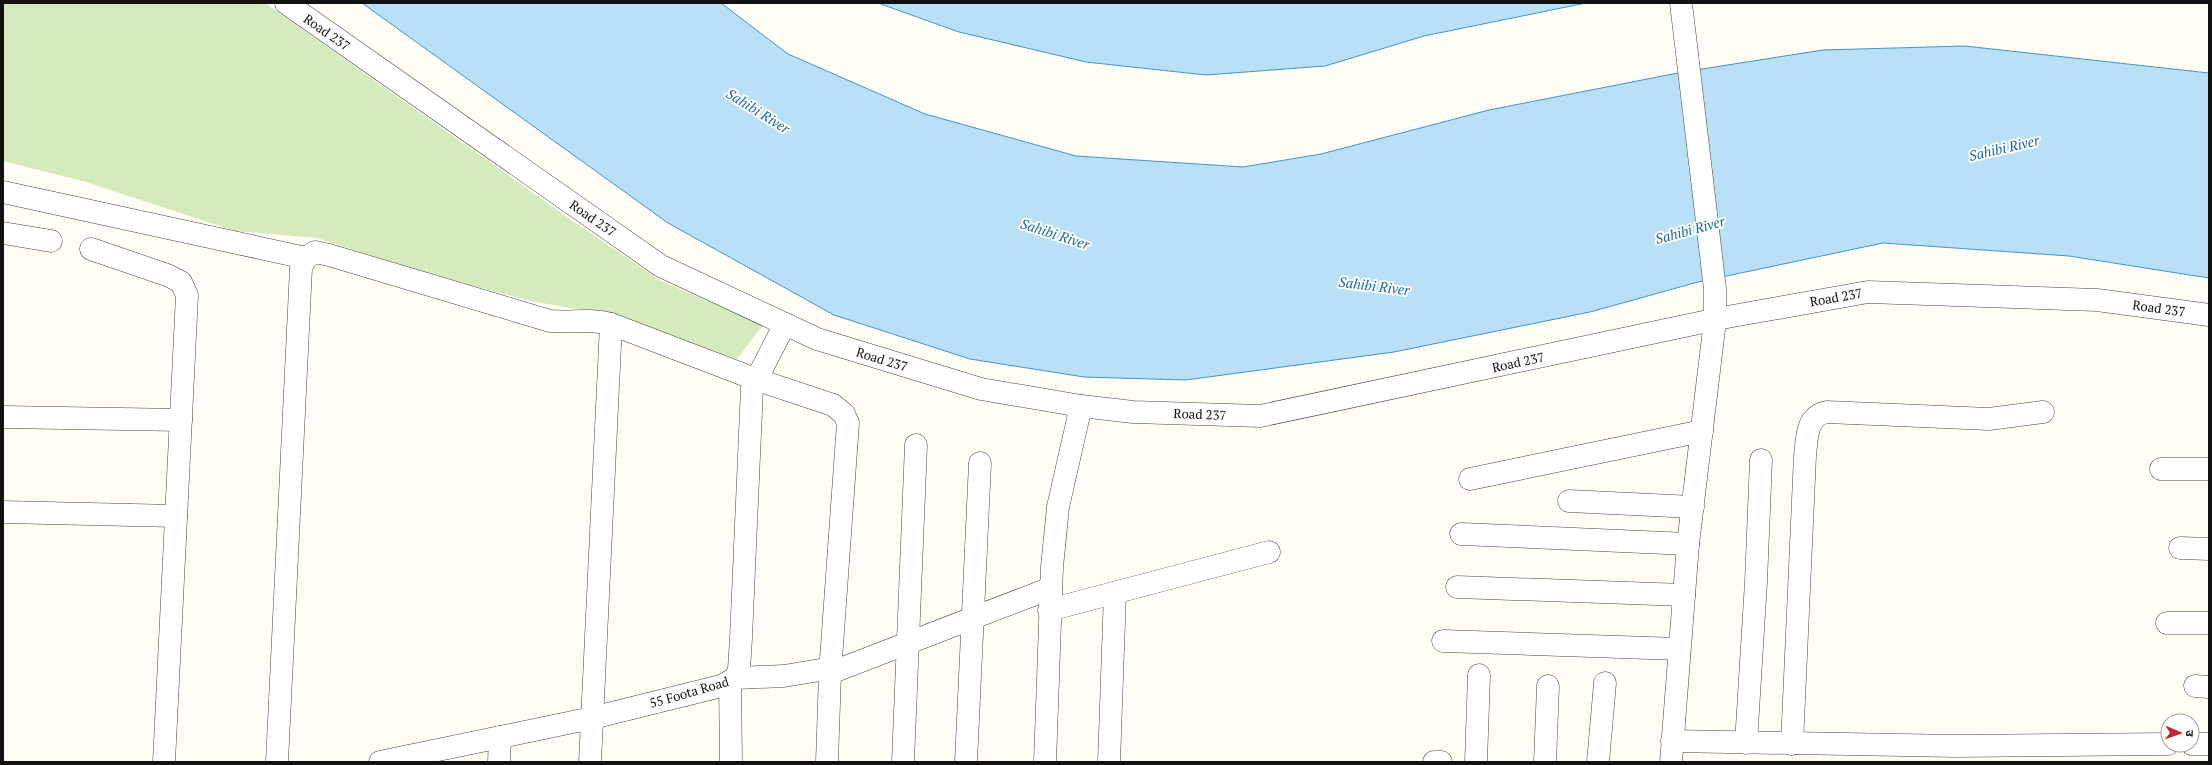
<svg xmlns="http://www.w3.org/2000/svg" width="2212" height="765" font-family="'PT Serif','Noto Sans Devanagari',serif">
  <style>
    .green { fill: #d5ebbd }
    .water { fill: #b9e0f7; stroke: #3f96cf }
    .lines { fill: none; stroke-linecap: round; stroke-linejoin: round }
    .minor-casing { stroke: #444; stroke-width: 23 }
    .minor { stroke: #fff; stroke-width: 22 }
    .labels { text-anchor: middle; stroke-width: 4; stroke-linejoin: round; paint-order: stroke }
    .street-label { font-size: 13px; fill: #111; stroke: #fff }
    .water-label { font-size: 14px; font-style: italic; fill: #1768a6; stroke: #fff }
  </style>
  <rect width="100%" height="100%" fill="#fffdf5"/>
  <polygon class="green" points="3,3 265,3 577,224 661,281 763,325 737,359 600,311 570,308 531,301 429,274 317,238 235,231 86,182 3,161"/>
  <g class="water">
    <polygon points="362,3 721,3 788,54 925,114 1076,156 1243,167 1321,154 1489,110 1683,72 1823,50 1965,46 2209,73 2209,278 2069,256 1883,243 1698,282 1590,312 1394,352 1186,380 1084,377 970,359 834,315 668,223"/>
    <polygon points="878,3 1586,3 1424,36 1325,66 1206,75 1086,62 959,32"/>
  </g>
  <g class="lines">
    <g class="minor-casing">
      <g id="minor">
        <polyline points="286,3 661,266 817,339 981,389 1081,406 1133,412 1260,416 1727,317 1868,292 2097,300 2209,315"/>
        <polyline points="3,192 306,258"/>
        <polyline points="3,233 51,241"/>
        <polyline points="91,249 167,275 181,282 187,295 164,762"/>
        <polyline points="3,417 181,420"/>
        <polyline points="2161,469 2209,469"/>
        <polyline points="1470,479 1702,431"/>
        <polyline points="1569,501 1693,507"/>
        <polyline points="3,512 176,516"/>
        <polyline points="1461,534 1688,544"/>
        <polyline points="2180,548 2209,549"/>
        <polyline points="1457,587 1684,595"/>
        <polyline points="1049,610 1269,552"/>
        <polyline points="2167,623 2209,623"/>
        <polyline points="1443,641 1679,649"/>
        <polyline points="830,673 1051,588"/>
        <polyline points="736,678 784,676 832,668"/>
        <polyline points="730,683 731,762"/>
        <polyline points="2195,686 2209,687"/>
        <polyline points="1672,741 1956,746 2168,744"/>
        <polyline points="1746,743 1756,582 1761,460"/>
        <path d="M1792,744L1805,456C1807,438 1806,416 1827,412L1989,419L2043,412"/>
        <polyline points="2192,744 2209,744"/>
        <path d="M277,762L301,268L306,258L315,252L329,255L550,321C574,323 586,318 611,324"/>
        <polyline points="380,762 592,718 721,686 736,678 739,669 741,638 752,388 785,324"/>
        <polyline points="499,762 500,737"/>
        <polyline points="590,762 611,324 755,379 833,405 844,414 848,423 830,673 827,762"/>
        <polyline points="903,762 916,445"/>
        <polyline points="966,762 980,463"/>
        <polyline points="1045,762 1052,567 1058,507 1081,406"/>
        <polyline points="1109,762 1115,593"/>
        <polyline points="1434,762 1441,762"/>
        <polyline points="1476,762 1479,675"/>
        <polyline points="1545,762 1548,686"/>
        <polyline points="1598,762 1605,683"/>
        <polyline points="1671,762 1688,544 1715,321 1715,289 1681,3"/>
      </g>
    </g>
    <use href="#minor" class="minor"/>
  </g>
  <g class="labels">
    <g class="street-label">
      <text transform="translate(327 32) rotate(35)" y="5">Road 237</text>
      <text transform="translate(593 218) rotate(35)" y="5">Road 237</text>
      <text transform="translate(1836 297) rotate(-10)" y="5">Road 237</text>
      <text transform="translate(2159 308) rotate(8)" y="5">Road 237</text>
      <text transform="translate(882 359) rotate(17)" y="5">Road 237</text>
      <text transform="translate(1518 362) rotate(-12)" y="5">Road 237</text>
      <text transform="translate(1200 414) rotate(2)" y="5">Road 237</text>
      <text transform="translate(689 692) rotate(-16)" y="5">55 Foota Road</text>
    </g>
    <g class="water-label">
      <text transform="translate(758 111) rotate(32)" y="5">Sahibi River</text>
      <text transform="translate(2004 148) rotate(-13)" y="5">Sahibi River</text>
      <text transform="translate(1690 230) rotate(-15)" y="5">Sahibi River</text>
      <text transform="translate(1055 234) rotate(18)" y="5">Sahibi River</text>
      <text transform="translate(1374 286) rotate(7)" y="5">Sahibi River</text>
    </g>
  </g>
  <rect width="2212" height="765" fill="none" stroke="#111111" stroke-width="8"/>
  <g transform="translate(2180 733) rotate(92)"><circle r="19" fill="#ffffff" stroke="#a0a0a0"/>
  <path d="M0-3L7 15L0 10L-7 15Z" fill="#c4262e"/>
  <text y="-6" font-size="11" font-weight="bold" text-anchor="middle" fill="#111111">उ</text>
  </g>
</svg>
